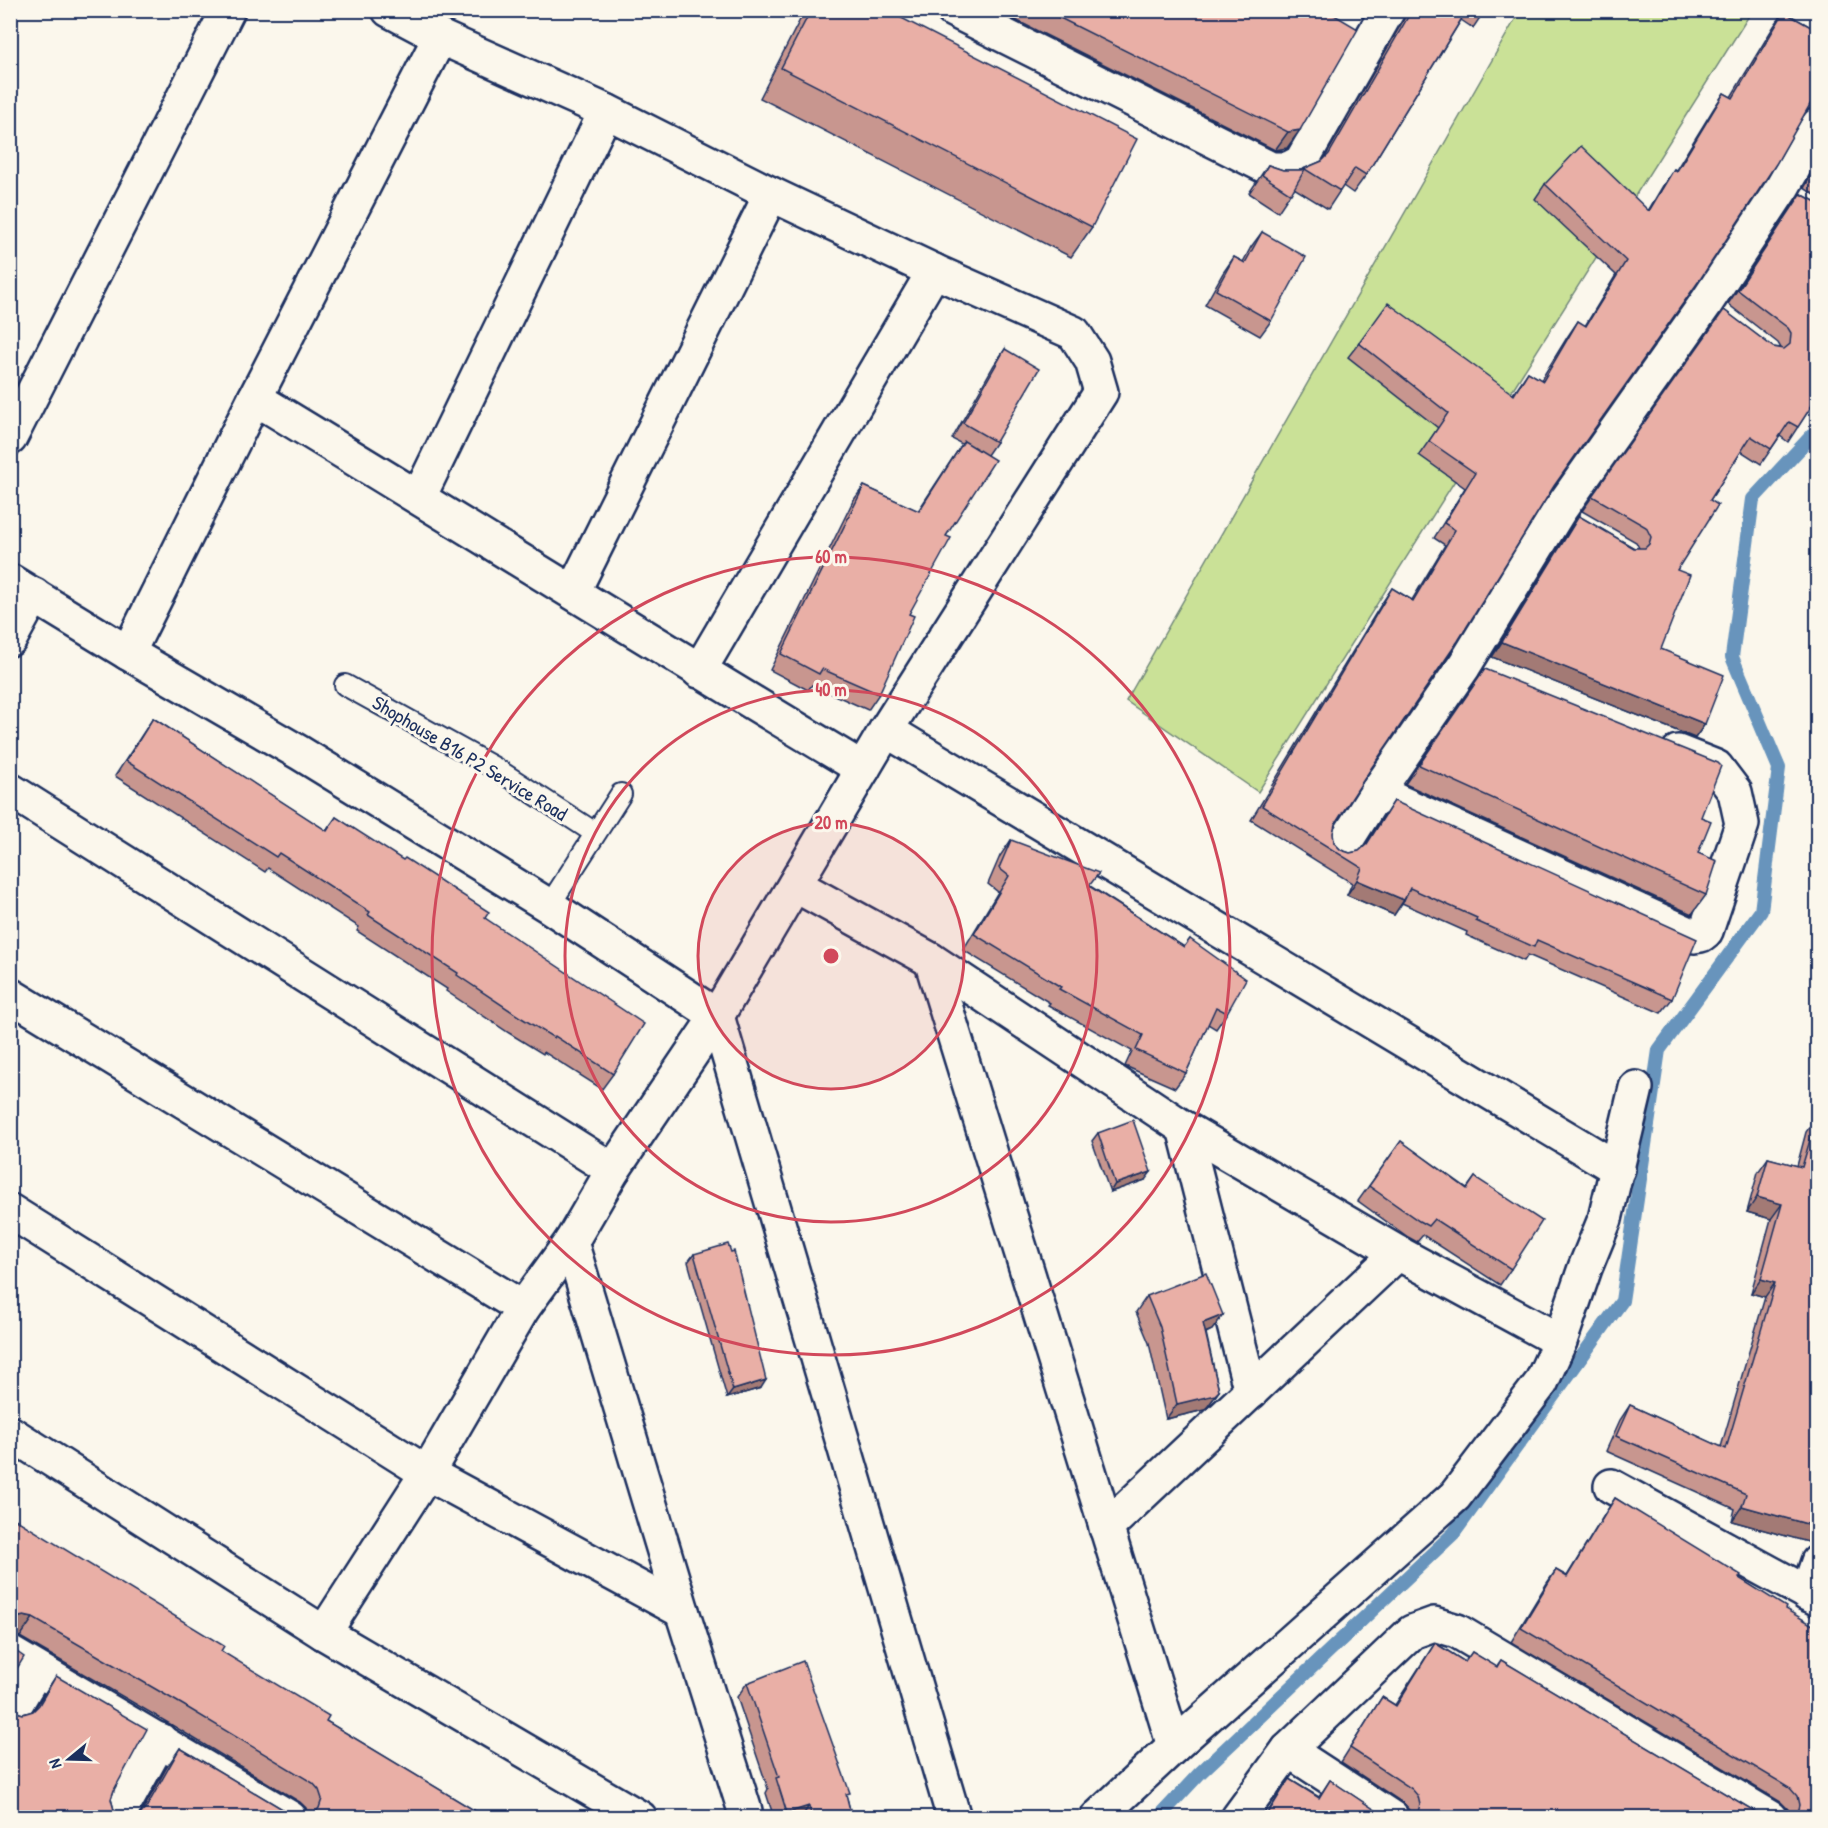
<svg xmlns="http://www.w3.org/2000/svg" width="1828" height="1828" font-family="'Patrick Hand',sans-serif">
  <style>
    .green { fill: #cae197; stroke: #72887a; stroke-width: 1.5 }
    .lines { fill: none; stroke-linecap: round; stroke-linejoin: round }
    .stream { stroke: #6894bc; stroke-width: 14 }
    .lane-casing { stroke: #1b2f5e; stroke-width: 24 }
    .street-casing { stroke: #1b2f5e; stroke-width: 38 }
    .lane { stroke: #fbf7ec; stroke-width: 20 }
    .street { stroke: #fbf7ec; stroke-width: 33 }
    .wall { fill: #c8968f; stroke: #1b2f5e; stroke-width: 1.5 }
    .shaded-wall { fill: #a37a74; stroke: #1b2f5e; stroke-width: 1.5 }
    .building { fill: #e9afa6; stroke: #1b2f5e; stroke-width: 1.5 }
    .ring { fill: none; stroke: #d1495b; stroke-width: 3 }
    .labels { text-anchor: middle; stroke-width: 6; stroke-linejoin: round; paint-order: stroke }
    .street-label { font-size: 20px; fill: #1b2f5e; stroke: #fbf7ec }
    .centre { fill: #d1495b; stroke: #fbf7ec; stroke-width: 3 }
    .ring-label { font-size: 18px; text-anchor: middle; font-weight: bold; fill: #d1495b; stroke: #fbf7ec; stroke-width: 6; stroke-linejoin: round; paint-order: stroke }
  </style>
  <rect width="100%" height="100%" fill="#fbf7ec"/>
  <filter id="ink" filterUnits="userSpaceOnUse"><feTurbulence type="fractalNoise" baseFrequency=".0167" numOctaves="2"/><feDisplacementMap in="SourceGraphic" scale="12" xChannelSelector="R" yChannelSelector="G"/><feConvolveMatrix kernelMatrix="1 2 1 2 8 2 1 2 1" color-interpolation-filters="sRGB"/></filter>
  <g filter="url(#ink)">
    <polygon class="green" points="1520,11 1752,11 1258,792 1126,701"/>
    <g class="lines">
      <polyline class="stream" points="1158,1818 1200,1773 1454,1533 1622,1301 1659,1050 1761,911 1779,768 1732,657 1753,499 1818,429"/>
      <g class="lane-casing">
        <g id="lane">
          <polyline points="345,685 495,768 595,833"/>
          <polyline points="549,906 621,794"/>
        </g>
      </g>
      <g class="street-casing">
        <g id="street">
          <polyline points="953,10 1271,169 1288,169 1301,162 1388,10"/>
          <path d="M255,398C458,521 659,647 863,769"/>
          <polyline points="10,438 228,10"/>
          <polyline points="419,497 606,111"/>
          <polyline points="10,581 128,653 300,753 549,906 717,1016 954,1818"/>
          <polyline points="573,592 771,194"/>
          <polyline points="10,639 34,595"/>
          <polyline points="128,653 255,398 440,37"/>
          <polyline points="699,671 934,271"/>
          <polyline points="886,730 1618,1169"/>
          <polyline points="10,790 613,1170"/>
          <polyline points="1377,792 1694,936 1701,935 1706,931 1742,824 1735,792 1716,767 1678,752"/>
          <polyline points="1341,849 1377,792 1464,666 1559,511 1706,303 1782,188 1818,125"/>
          <polyline points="795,885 931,960 1184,1128 1398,1253 1560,1341"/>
          <polyline points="931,960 1174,1746"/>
          <polyline points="10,995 523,1308"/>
          <polyline points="1184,1128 1251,1392"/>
          <polyline points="10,1211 427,1473 682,1611"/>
          <polyline points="571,1242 682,1611 745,1811 744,1818"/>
          <polyline points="10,1433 324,1633 640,1818"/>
          <polyline points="1611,1486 1818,1599"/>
          <polyline points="1106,1528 1398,1253"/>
          <polyline points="1807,1594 1818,1562"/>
          <polyline points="324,1633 427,1473 523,1308 571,1242 613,1170 717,1016 886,730 1101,392 1092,361 1074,333 934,271 771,194 606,111 440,37 389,10"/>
          <polyline points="10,1653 290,1818"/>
          <polyline points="10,1714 36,1670"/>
          <polyline points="1288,1750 1392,1818"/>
          <polyline points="117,1818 160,1740"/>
          <polyline points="1097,1818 1174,1746 1455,1496 1541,1383 1560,1341 1585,1268 1605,1219 1636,1088"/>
          <polyline points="1238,1818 1288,1750 1412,1632 1434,1624 1457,1631 1771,1818"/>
        </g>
      </g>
      <use href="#lane" class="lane"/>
      <use href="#street" class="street"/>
    </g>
    <g class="wall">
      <polygon points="805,10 886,10 1092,227 1071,257 760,98"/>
      <polygon points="996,10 1326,10 1287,148 1275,150"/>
      <polygon points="1358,10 1367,10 1364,14"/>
      <polygon points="1406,10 1485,10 1473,28 1461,20 1366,175 1353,193 1343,186 1328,209 1294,188 1278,212 1249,193 1268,165 1283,170 1301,170 1322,161 1324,159 1404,19"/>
      <polygon points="1784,12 1818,31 1818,107 1809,109 1806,112 1553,487 1372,767 1335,824 1333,833 1334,843 1341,850 1350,853 1359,851 1365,846 1394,801 1672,999 1661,1013 1528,955 1524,961 1466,935 1467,932 1402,903 1394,915 1347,895 1352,883 1251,820 1382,603 1392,588 1412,600 1445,545 1434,538 1465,488 1419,455 1438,428 1348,357 1359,343 1513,394 1528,372 1541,380 1568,336 1578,321 1585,326 1616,275 1535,199 1545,184 1648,211 1664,184 1674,169 1676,170 1714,108 1724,93 1731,97 1774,26"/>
      <polygon points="1818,164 1818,197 1804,188"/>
      <polygon points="1801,194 1818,203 1818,400 1816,399 1788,442 1780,436 1761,464 1741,451 1710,500 1677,570 1661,649 1705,724 1695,738 1492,657 1569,531 1579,516 1634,548 1639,548 1636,542 1582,511 1724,310 1773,347 1781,348 1778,343 1728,304"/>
      <polygon points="1262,232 1271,321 1260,336 1205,305 1223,273 1234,257 1243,262 1251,247"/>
      <polygon points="1005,349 996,442 987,455 946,536 909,614 879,694 868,710 812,685 808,690 770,670 853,501 864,486 918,511 962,444 952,439 994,365"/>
      <polygon points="1485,669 1701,817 1698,853 1706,895 1692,914 1405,784"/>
      <polygon points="153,718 326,831 336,817 485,918 613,1074 602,1089 544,1052 543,1054 509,1033 446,991 447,989 357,931 359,927 268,868 265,872 115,776"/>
      <polygon points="1011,840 1090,886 1184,947 1190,939 1227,1013 1216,1029 1208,1024 1186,1073 1175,1088 1125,1066 1132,1051 1048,1005 1050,1003 963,950 998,892 988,884 1000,856"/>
      <polygon points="1818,955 1818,972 1812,970"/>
      <polygon points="1817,1117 1818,1528 1808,1542 1732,1521 1735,1509 1606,1451 1620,1420 1630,1405 1721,1447 1765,1297 1751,1293 1771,1219 1747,1212 1758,1172 1768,1158 1797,1166 1806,1132"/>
      <polygon points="1098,1133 1145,1180 1110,1192 1092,1141"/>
      <polygon points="1401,1141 1467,1188 1475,1177 1511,1269 1500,1285 1423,1235 1417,1242 1408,1237 1358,1201"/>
      <polygon points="694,1254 761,1388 727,1398 688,1262"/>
      <polygon points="1147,1296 1223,1315 1212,1330 1206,1333 1219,1391 1208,1406 1204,1410 1166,1419 1149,1343 1136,1312"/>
      <polygon points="1615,1498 1785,1609 1818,1818 1789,1818 1788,1809 1781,1802 1511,1642 1547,1583 1556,1570 1567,1576 1606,1512"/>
      <polygon points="10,1516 221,1651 326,1721 487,1818 308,1817 306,1808 300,1802 170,1724 20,1637 10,1634"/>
      <polygon points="1435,1643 1465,1662 1472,1652 1496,1667 1501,1660 1766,1818 1410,1818 1409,1810 1403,1803 1341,1762 1382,1697 1395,1705"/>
      <polygon points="56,1676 114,1790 111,1799 114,1810 122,1816 10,1818 13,1711 23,1714 33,1711"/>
      <polygon points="747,1683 847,1798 852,1818 774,1818 766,1793 768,1789 737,1697"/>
      <polygon points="180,1748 294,1816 140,1815 167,1767"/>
      <polygon points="1289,1779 1319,1797 1330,1780 1387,1818 1264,1818"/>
    </g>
    <g class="shaded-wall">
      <polygon points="1818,96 1818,107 1809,109 1802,116 1812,101"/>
      <polygon points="1300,130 1287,148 1275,150 1288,132"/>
      <polygon points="1502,642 1705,724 1695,738 1492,657"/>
      <polygon points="1357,880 1404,900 1394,915 1347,895"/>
      <polygon points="1818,962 1818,972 1812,970"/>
      <polygon points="1151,1172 1145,1180 1110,1192 1115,1184"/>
      <polygon points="1757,1197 1782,1204 1771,1219 1747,1212"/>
      <polygon points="1761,1279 1775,1283 1765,1297 1751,1293"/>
      <polygon points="1223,1315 1212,1330 1192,1338 1203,1323"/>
      <polygon points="766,1380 761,1388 727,1398 733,1390"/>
      <polygon points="1219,1391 1208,1406 1204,1410 1166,1419 1177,1404"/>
      <polygon points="1742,1506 1818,1527 1818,1528 1808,1542 1732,1521"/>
      <polygon points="24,1616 33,1618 20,1637 10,1634 10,1622 14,1618"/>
      <polygon points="809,1806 801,1818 784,1818 787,1813"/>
    </g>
    <g class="building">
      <polygon points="811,10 886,10 1137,139 1092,227 781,68"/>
      <polygon points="1044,10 1326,10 1358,29 1300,130 1288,132"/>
      <polygon points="1412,10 1467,10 1366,175 1355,168 1340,191 1305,169 1291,194 1262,175 1268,165 1283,170 1301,170 1322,161 1329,154"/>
      <polygon points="1784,12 1818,31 1818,96 1812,101 1776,164 1701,278 1554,486 1458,641 1372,767 1335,824 1333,833 1334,843 1341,850 1350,853 1359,851 1367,844 1394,801 1697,939 1672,999 1537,940 1534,947 1476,921 1477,918 1410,888 1404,900 1357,880 1362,868 1262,806 1392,588 1413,601 1455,530 1444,523 1475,473 1429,441 1448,413 1359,343 1388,303 1514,395 1528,372 1543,381 1578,321 1586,326 1626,261 1545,184 1581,146 1649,211 1674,169 1677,171 1724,93 1733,98"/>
      <polygon points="1818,167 1818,176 1814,173"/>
      <polygon points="1801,194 1818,203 1818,396 1798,427 1789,422 1771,449 1751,436 1710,500 1718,505 1677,570 1690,575 1661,649 1724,675 1705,724 1502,642 1579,516 1634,548 1645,548 1649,544 1651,537 1646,527 1592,496 1724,310 1773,347 1784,349 1790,344 1791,333 1788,328 1738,290"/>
      <polygon points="1262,232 1306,257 1271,321 1216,290 1234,257 1245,263"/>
      <polygon points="1005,349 1039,369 996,442 963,423"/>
      <polygon points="964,441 995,460 946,536 951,538 909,614 914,616 879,694 822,669 819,674 781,654 864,486 919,511"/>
      <polygon points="1485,669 1718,763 1721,766 1701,817 1711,821 1698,853 1717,861 1706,895 1419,765"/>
      <polygon points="153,718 327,831 336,817 403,860 405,858 489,912 485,918 644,1024 613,1074 555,1036 554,1038 520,1017 457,975 458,973 368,915 370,912 279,853 276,857 126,761"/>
      <polygon points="1011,840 1099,873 1089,886 1184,947 1190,939 1246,979 1227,1013 1216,1007 1186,1073 1136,1050 1143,1035 1059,989 1061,987 974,934 1009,876 999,868"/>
      <polygon points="1817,1117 1818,1117 1818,1527 1742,1506 1746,1494 1616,1436 1630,1405 1726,1449 1775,1283 1761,1279 1782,1204 1757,1197 1768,1158 1802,1167"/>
      <polygon points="1133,1120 1151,1172 1115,1184 1098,1133"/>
      <polygon points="1401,1141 1467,1189 1475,1177 1542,1221 1511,1269 1434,1219 1428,1226 1419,1221 1369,1186"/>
      <polygon points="728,1244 731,1252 734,1251 766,1380 733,1390 694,1254"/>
      <polygon points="1206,1273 1223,1315 1203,1323 1219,1391 1215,1395 1177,1404 1160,1327 1147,1296"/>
      <polygon points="1615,1498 1741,1575 1739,1578 1786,1607 1785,1609 1818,1628 1818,1818 1793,1818 1797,1813 1799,1805 1797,1796 1790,1788 1521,1628 1556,1570 1567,1577"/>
      <polygon points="10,1516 224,1646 221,1651 329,1716 326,1721 487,1818 305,1818 313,1815 319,1808 322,1799 319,1790 313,1783 183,1705 33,1618 24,1616 14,1618 10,1622"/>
      <polygon points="1435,1643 1465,1662 1472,1652 1497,1667 1501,1660 1766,1818 1414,1818 1417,1815 1420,1805 1418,1796 1412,1789 1350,1748 1382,1697 1396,1706"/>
      <polygon points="10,1647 24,1657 10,1680"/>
      <polygon points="803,1661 850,1793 846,1794 852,1818 812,1818 809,1806 787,1813 776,1778 779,1777 747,1683"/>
      <polygon points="56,1676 147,1729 114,1790 111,1799 114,1810 122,1816 128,1818 10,1818 10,1708 13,1711 23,1714 33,1711 39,1705"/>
      <polygon points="180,1748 294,1816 301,1818 133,1818 140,1815 146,1808"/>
      <polygon points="1289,1779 1319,1798 1330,1780 1387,1818 1265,1818"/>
    </g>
  </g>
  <circle cx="831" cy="956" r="133" fill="#d1495b" fill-opacity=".12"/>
  <g class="ring">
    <circle cx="831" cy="956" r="133"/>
    <circle cx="831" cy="956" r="266"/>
    <circle cx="831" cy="956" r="399"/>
  </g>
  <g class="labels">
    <g class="street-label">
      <text transform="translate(470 758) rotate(31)" y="7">Shophouse B16 P2 Service Road</text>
    </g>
  </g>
  <circle cx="831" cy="956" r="9" class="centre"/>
  <g class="ring-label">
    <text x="831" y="563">60 m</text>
    <text x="831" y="696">40 m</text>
    <text x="831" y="829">20 m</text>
  </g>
  <rect width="1828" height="1828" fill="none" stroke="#fbf7ec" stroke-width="36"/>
  <rect x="18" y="18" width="1792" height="1792" fill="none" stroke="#1b2f5e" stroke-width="2" filter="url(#ink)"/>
  <g transform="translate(69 1759) rotate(251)" stroke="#fbf7ec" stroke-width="4.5" paint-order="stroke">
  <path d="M0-4.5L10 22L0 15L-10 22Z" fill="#1b2f5e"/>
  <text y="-9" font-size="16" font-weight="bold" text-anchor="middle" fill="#1b2f5e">N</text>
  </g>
</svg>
